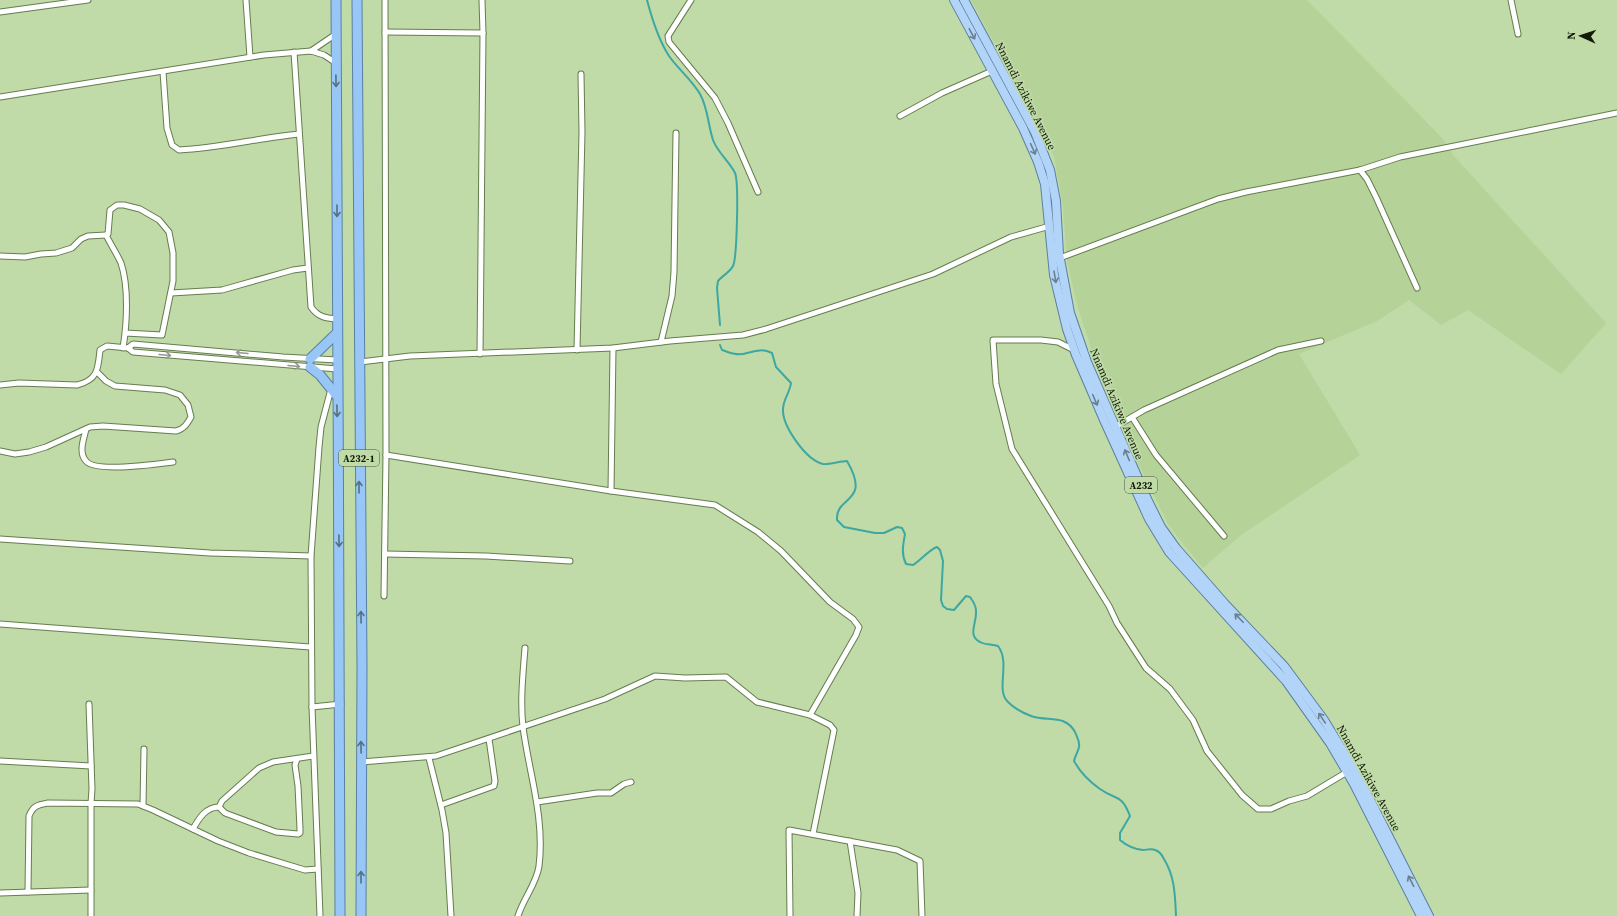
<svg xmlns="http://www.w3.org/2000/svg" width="1617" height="916" font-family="'Source Serif 4',serif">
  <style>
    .built { fill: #b5d299 }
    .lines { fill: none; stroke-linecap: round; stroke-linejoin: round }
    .stream { stroke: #3da7a2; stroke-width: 2 }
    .minor-casing { stroke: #657d4f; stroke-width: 7 }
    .primary-casing { stroke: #5981a1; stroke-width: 10 }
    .trunk-casing { stroke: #5981a1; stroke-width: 11 }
    .minor { stroke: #fff; stroke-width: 5 }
    .primary { stroke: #b2d4f8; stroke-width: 8 }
    .trunk { stroke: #98c6f6; stroke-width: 9 }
    .oneway { stroke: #6a818c }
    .oneway2 { stroke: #55707f }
    .oneway3 { stroke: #949890 }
    .labels { text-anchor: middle; stroke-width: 3.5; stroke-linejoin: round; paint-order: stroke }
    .shield { fill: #c0daa8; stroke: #465438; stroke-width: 1 }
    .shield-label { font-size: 10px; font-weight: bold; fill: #121b08 }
    .street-label { font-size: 11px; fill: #121b08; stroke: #c0daa8 }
  </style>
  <rect width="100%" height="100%" fill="#c0daa8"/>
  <polygon class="built" points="971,0 1307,0 1443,139 1453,155 1606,323 1561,374 1468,310 1441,325 1409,300 1377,321 1299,354 1360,455 1241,535 1203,568 1183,544 1168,524 1125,436 1099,372 1078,308 1067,261 1063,206 1054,157 1034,115"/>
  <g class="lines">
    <g class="stream">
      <path d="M647,0C652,19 658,39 669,56C678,69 692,80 700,94C708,108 708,125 713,140C718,153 729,161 735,173C739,182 737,258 733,266C730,272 722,276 718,281L717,288L720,325"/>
      <path d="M720,345L722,350C730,353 738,356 747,353C757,351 762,348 772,353L776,367L791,383C790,392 783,400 783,409C782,426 806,460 823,464C828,465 841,461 847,461C872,504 835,495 837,520L844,527L875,533H884L897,527L902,528L905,534C903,545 901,554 906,564L913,565C920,561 930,549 937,547L940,550L943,561L941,600L943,606L947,609L954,610L966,596L970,597C973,601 976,606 976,611C977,623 967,635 980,642C985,645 992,644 998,646C1011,663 995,690 1008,702C1014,708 1023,713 1031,716C1048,722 1065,714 1075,732C1077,737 1080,741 1079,747C1078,752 1075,756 1074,761C1080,772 1090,782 1100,789C1117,801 1121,793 1130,816L1120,833V840C1127,846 1133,849 1143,850C1146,850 1152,848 1155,850C1159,851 1162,855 1164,859C1175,877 1175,895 1176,916"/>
    </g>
    <g class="minor-casing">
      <g id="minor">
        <polyline points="246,0 250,57"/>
        <polyline points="691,0 668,36 669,42 715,98 728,123 758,192"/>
        <polyline points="1511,0 1518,34"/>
        <polyline points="0,12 88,0"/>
        <polyline points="385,32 483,33"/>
        <polyline points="311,51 336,34"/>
        <path d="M294,52L311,307C318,317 325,318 337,319"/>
        <path d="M163,72L167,128L172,145L179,150C220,148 259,138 299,134"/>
        <polyline points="0,97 264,55 311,51 324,55 336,63"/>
        <polyline points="900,116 942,93 992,71"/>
        <polyline points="1360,170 1367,179 1376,197 1417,288"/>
        <polyline points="0,256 25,257 41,254 56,253 72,248 81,239 88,236 106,235"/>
        <polyline points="1057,259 1218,199 1246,192 1360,170 1400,157 1617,113"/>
        <polyline points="171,293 222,290 293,270 308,268"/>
        <polyline points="661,342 672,296 674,272 676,133"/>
        <path d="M123,348C127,323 129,287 121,263C117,254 111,245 106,235L108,234L110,210L117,205H124L140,209L159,220L169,232L173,253V281L162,335L125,333"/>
        <polyline points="128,348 133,344 283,357 337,360"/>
        <polyline points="577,350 582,132 581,74"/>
        <polyline points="1074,350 1058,342 1041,340 993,340 996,384 1012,449 1109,606 1117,623 1146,668 1170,689 1193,720 1207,751 1242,795 1258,809 1271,809 1289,801 1307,796 1347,772"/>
        <polyline points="480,354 483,33 482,0"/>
        <polyline points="360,362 410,356 613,348 670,341 743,335 766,329 933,274 1011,237 1050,226"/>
        <path d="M0,385L19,383L77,385C98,380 98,369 100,350L107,346L128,348L133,352L337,369"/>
        <polyline points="1132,417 1156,455 1224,536"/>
        <polyline points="1115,427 1144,410 1278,350 1321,341"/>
        <path d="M86,429C84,439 78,452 86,461C95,473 158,464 173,462"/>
        <path d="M0,451L15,454L29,452L46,447L90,427L103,426L176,431C184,429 187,424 191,417L188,405L180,395L165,390L115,386L106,381L97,372"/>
        <polyline points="386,455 611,491 715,505 758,532 781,551 830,602 853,619 859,627 856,635 810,715"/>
        <polyline points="611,491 613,348"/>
        <polyline points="0,539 210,553 311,556"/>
        <polyline points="385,554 486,556 570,561"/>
        <polyline points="384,596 386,455 385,0"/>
        <polyline points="0,624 310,647"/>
        <polyline points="89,704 92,789 91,803 91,916"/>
        <polyline points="312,707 341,704"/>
        <polyline points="429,758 442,810 446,833 451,916"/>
        <polyline points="0,761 91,766"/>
        <polyline points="361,762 436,756 605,699 655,676 685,678 726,677 757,702 810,715 830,725 834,730 813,834"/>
        <polyline points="537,802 597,793 611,793 624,784 631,782"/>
        <polyline points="441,805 494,786 495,781 489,739"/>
        <polyline points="143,806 144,749"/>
        <polyline points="219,807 225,813 276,832 298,834 300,833 300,829 298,786 295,765 297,759"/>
        <polyline points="219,807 222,801 259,768 273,762 313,756"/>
        <path d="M193,829C199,818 206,807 219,807"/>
        <polyline points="850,841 858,893 857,916"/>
        <path d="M28,892L29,816C33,806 37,805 48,803L138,804L153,810L218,841L249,853L305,870L318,869"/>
        <polyline points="0,893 91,890"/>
        <polyline points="320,916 312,707 311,556 319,447 321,427 331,389"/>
        <path d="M518,916C523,899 537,883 539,866C545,818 529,773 523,727C520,701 523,674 525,648"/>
        <polyline points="790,916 789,830 897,850 920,861 922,916"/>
      </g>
    </g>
    <g class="primary-casing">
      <g id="primary">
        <polyline points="954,0 1023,128 1038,162 1045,184 1054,275 1067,329 1076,355 1104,420 1149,519 1169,552 1286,681 1330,743 1354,784 1421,916"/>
        <polyline points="964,0 1035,132 1050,170 1056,201 1059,254 1070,313 1087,362 1148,501 1161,527 1176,548 1225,604 1284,666 1324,720 1357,774 1429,916"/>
      </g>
    </g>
    <g class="trunk-casing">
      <g id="trunk">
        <path d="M336,0C336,305 341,611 340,916"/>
        <polyline points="357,0 362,665 361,916"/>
        <polyline points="310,359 337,333"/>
        <polyline points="310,367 320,375 337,396"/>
      </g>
    </g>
    <use href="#minor" class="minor"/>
    <use href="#primary" class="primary"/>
    <use href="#trunk" class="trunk"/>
  </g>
  <defs><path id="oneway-shaft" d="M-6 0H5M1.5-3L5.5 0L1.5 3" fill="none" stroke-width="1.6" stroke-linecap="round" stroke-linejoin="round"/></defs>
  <g class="oneway">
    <use href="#oneway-shaft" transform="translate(972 34) rotate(62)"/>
    <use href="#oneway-shaft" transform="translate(1033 149) rotate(66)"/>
    <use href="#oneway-shaft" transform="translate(1055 277) rotate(80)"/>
    <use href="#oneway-shaft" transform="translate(1095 400) rotate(67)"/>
    <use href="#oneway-shaft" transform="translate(1127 455) rotate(-113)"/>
    <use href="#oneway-shaft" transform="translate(1239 618) rotate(-134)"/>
    <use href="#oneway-shaft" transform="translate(1322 718) rotate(-124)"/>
    <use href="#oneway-shaft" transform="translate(1411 881) rotate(-117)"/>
  </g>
  <g class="oneway2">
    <use href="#oneway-shaft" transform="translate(336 81) rotate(89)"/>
    <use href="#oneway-shaft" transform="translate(337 211) rotate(90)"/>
    <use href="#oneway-shaft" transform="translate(337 411) rotate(89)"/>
    <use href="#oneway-shaft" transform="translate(359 487) rotate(-90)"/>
    <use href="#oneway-shaft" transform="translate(339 541) rotate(89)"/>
    <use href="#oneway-shaft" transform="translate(361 617) rotate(-91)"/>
    <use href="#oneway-shaft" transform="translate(361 747) rotate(-91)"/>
    <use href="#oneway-shaft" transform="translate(361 877) rotate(-90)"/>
  </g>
  <g class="oneway3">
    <use href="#oneway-shaft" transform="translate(242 353) rotate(-175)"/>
    <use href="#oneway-shaft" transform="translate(165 355) rotate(5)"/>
    <use href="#oneway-shaft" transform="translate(294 366) rotate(5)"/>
  </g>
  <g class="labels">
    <g class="shield">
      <rect x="339" y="450" width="40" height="16" rx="3"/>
      <rect x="1125" y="477" width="32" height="16" rx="3"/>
    </g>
    <g class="shield-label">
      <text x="359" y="462">A232-1</text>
      <text x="1141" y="489">A232</text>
    </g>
    <g class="street-label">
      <text transform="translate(1026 96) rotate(63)" y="4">Nnamdi Azikiwe Avenue</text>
      <text transform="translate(1117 404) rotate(67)" y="4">Nnamdi Azikiwe Avenue</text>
      <text transform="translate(1369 778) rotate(61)" y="4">Nnamdi Azikiwe Avenue</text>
    </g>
  </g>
  <g transform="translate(1581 36) rotate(273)" stroke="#c0daa8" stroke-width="3" paint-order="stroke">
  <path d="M0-3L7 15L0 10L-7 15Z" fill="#121b08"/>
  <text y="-6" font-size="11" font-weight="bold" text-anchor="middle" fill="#121b08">N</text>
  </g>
</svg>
